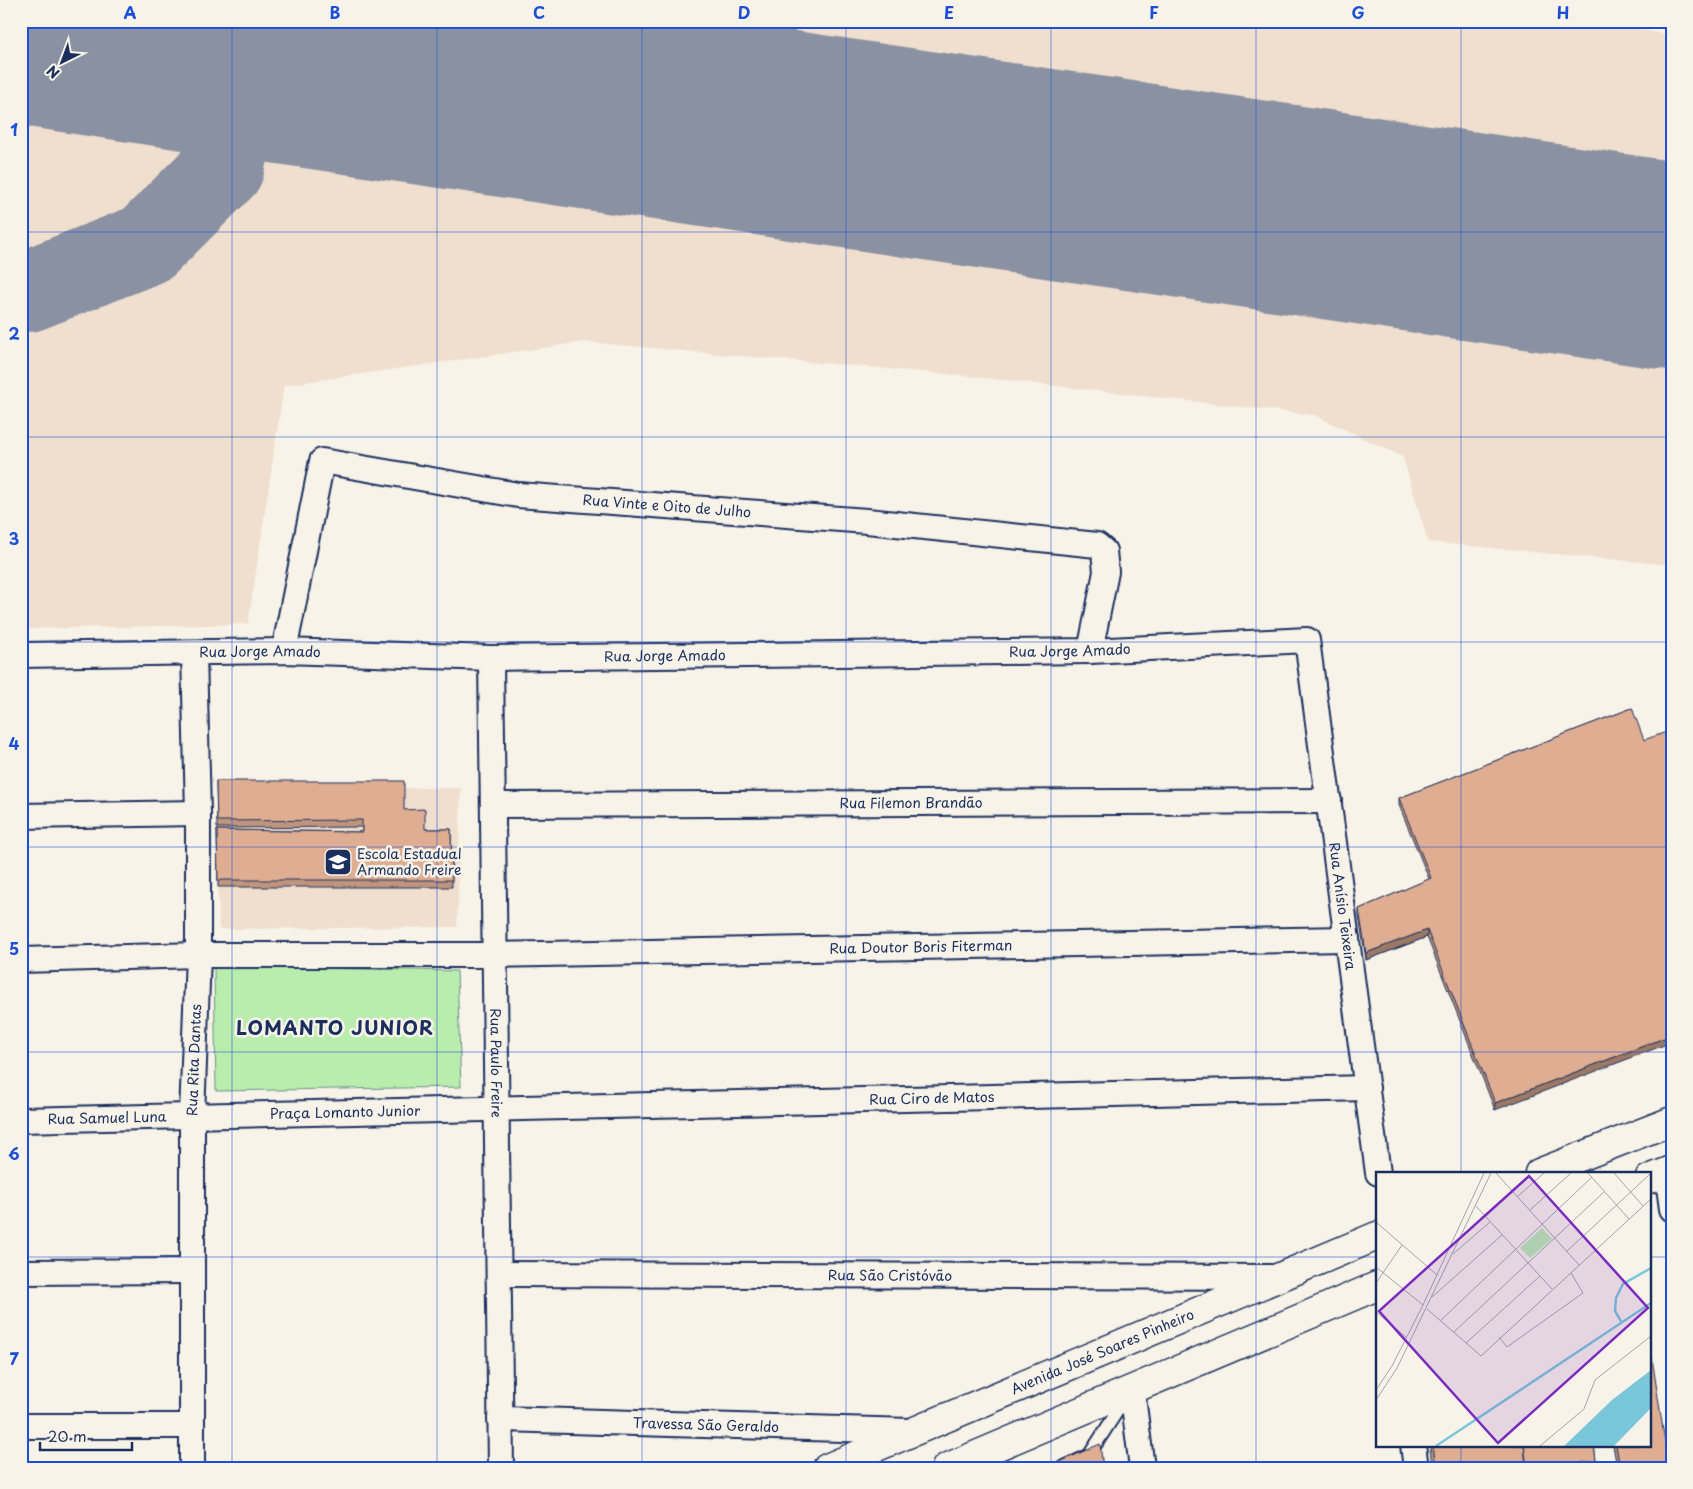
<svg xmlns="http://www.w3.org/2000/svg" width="1693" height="1489" font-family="'Playpen Sans',sans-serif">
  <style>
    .built { fill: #f0dece }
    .green { fill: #b9edae; stroke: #6a8e86 }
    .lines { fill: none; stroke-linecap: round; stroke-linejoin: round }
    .taxiway { stroke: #8991a3; stroke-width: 82 }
    .runway { stroke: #8991a3; stroke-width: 208 }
    .lane-casing { stroke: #1b2f5e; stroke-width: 15 }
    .street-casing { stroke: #1b2f5e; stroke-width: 28 }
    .primary-casing { stroke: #1b2f5e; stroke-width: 31 }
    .lane { stroke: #f7f3e8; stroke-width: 11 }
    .street { stroke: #f7f3e8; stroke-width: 24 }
    .primary { stroke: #f7f3e8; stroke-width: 28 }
    .wall { fill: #c0957d; stroke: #1b2f5e }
    .shaded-wall { fill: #9c7966; stroke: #1b2f5e }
    .building { fill: #dfad91; stroke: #1b2f5e }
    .grid { fill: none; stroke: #1d4ed8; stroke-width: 1; stroke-opacity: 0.55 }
    .labels { text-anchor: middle; stroke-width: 5; stroke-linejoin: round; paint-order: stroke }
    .street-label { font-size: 14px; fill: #1b2f5e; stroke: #f7f3e8 }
    .poi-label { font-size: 14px; fill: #1b2f5e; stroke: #f7f3e8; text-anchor: start }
    .district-label { font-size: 19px; font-weight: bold; letter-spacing: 1px; fill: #1b2f5e; stroke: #f7f3e8 }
    .inset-river { fill: none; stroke: #7ac6da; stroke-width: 2.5 }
    .inset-road { fill: none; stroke: #9fa5b1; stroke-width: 1 }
    .view { fill: #7b2cbf; fill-opacity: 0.15; stroke: #7b2cbf; stroke-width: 2.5 }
    .inset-edge { fill: none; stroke: #1b2f5e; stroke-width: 2.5 }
    .neatline { fill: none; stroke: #1d4ed8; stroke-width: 2 }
    .grid-label { font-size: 16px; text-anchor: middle; font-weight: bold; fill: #1d4ed8 }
  </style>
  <rect width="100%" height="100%" fill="#f7f3e8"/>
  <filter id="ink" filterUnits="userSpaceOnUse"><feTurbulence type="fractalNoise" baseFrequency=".02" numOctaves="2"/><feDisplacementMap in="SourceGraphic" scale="10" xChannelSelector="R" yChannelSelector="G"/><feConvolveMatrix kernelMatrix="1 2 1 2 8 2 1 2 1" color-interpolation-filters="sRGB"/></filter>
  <g filter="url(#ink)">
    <g class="built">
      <polygon points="21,21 1602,21 1672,36 1672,565 1428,542 1403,457 1314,415 968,376 584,342 284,385 248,624 21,629"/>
      <polygon points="216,788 461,788 457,927 219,929"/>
    </g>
    <polygon class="green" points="214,966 457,971 461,1087 216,1091"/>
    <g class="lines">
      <polyline class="taxiway" points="21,289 28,291 147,244 223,168 251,56"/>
      <polyline class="runway" points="21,21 1672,266"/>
      <g class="lane-casing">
        <polyline id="lane" points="1061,1468 1089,1455 1126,1398"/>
      </g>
      <g class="street-casing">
        <g id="street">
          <path id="s1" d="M284,651L322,461L518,495L867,521L1097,545L1104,551L1106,572L1090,651"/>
          <path id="s2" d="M21,655L284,651L491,658L1090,651L1307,640L1378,1173"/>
          <path id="s3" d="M491,658L501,1468"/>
          <path id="s4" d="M493,805L1329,801"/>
          <polyline points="21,816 198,813"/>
          <path id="s5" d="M21,960L198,955H495L1347,939"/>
          <path id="s6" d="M21,1120L1367,1088"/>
          <polyline points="1667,1172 1672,1209"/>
          <polyline points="21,1272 192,1271"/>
          <path id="s7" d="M499,1274L1275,1277"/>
          <polyline points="1132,1389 1142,1468"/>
          <path id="s8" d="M500,1419L911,1431"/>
          <polyline points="21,1426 192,1426"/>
          <polyline points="1413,1445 1416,1468"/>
          <path id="s9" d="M192,1468V1116L198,955V813L194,653"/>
        </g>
      </g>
      <g class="primary-casing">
        <g id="primary">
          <polyline points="1539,1173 1672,1121"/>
          <polyline points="1649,1179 1672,1170"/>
          <path id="s10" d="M827,1468L1377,1236"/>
          <polyline points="946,1468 1377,1286"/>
        </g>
      </g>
      <use href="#lane" class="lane"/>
      <use href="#street" class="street"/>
      <use href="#primary" class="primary"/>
    </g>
    <g class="wall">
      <polygon points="1632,708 1495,1110 1427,937 1366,960 1359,916 1359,909 1429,879 1399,805 1399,798"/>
      <polygon points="216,781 404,810 425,829 451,829 452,887 218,887 217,830 362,832 362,827 217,828"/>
      <polygon points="1430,1445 1594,1445 1596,1461 1596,1468 1432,1468"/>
      <polygon points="1613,1445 1649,1445 1669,1468 1617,1468"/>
    </g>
    <g class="shaded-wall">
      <polygon points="1427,930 1427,937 1366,960 1366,953"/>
      <polygon points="1672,1035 1672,1042 1495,1110 1495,1103"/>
    </g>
    <g class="building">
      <polygon points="1632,708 1644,740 1672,730 1672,1035 1495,1103 1427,930 1366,953 1359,909 1431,878 1399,798"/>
      <polygon points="216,781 404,781 404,810 425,809 425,829 451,829 452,880 218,880 217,830 362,832 362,820 217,821"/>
      <polygon points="1649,1339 1669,1468 1620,1468 1616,1445 1649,1445"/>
      <polygon points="1100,1444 1103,1468 1046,1468"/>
      <polygon points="1433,1445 1524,1445 1526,1468 1436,1468"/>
      <polygon points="1524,1445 1594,1445 1596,1461 1527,1468"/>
    </g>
  </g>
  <path class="grid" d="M232,21V1468M437,21V1468M642,21V1468M846,21V1468M1051,21V1468M1256,21V1468M1461,21V1173M21,232H1672M21,437H1672M21,642H1672M21,847H1672M21,1052H1672M21,1257H1377M1649,1257H1672M1461,1445V1468"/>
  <defs>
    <g id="school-square" transform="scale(1.4375)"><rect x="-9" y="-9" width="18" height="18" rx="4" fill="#1b2f5e" stroke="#f7f3e8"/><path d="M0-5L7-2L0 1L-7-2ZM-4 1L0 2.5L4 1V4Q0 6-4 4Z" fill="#fff"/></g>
  </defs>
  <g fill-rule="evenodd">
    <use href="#school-square" x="338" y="862"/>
  </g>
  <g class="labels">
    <g class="street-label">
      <text dy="5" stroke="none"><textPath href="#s1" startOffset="542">Rua Vinte e Oito de Julho</textPath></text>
      <text dy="5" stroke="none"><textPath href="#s2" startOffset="1049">Rua Jorge Amado</textPath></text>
      <text dy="5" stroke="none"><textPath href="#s2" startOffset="239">Rua Jorge Amado</textPath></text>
      <text dy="5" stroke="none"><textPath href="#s2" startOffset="644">Rua Jorge Amado</textPath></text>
      <text dy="5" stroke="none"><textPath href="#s4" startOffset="418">Rua Filemon Brandão</textPath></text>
      <text dy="5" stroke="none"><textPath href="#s2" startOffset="1555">Rua Anísio Teixeira</textPath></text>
      <text dy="5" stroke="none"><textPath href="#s5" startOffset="900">Rua Doutor Boris Fiterman</textPath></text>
      <text dy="5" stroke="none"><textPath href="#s9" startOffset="408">Rua Rita Dantas</textPath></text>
      <text dy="5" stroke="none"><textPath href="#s3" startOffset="405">Rua Paulo Freire</textPath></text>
      <text dy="5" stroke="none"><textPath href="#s6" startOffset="911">Rua Ciro de Matos</textPath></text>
      <text dy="5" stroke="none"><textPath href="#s6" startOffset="324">Praça Lomanto Junior</textPath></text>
      <text dy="5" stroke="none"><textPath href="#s6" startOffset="86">Rua Samuel Luna</textPath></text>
      <text dy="5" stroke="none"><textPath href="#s7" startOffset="391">Rua São Cristóvão</textPath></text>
      <text dy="5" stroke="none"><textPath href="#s10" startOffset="299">Avenida José Soares Pinheiro</textPath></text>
      <text dy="5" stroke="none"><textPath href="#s8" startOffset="206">Travessa São Geraldo</textPath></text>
    </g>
    <g class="poi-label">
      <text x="357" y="859">Escola Estadual<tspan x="357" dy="16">Armando Freire</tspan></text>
    </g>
    <g class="district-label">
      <text x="335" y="1035">LOMANTO JUNIOR</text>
    </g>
  </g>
  <g transform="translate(1376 1172)">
    <rect width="275" height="275" fill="#f7f3e8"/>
    <path d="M166,56L176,67L154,86L144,76Z" fill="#b9edae"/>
    <path d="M275,198V236L238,274H188L236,228Z" fill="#7ac6da"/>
    <path class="inset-river" d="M246,151L239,139L240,126L247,112L275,96M60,274L275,131"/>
    <path class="inset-road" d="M120,1L203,93M212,1L253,47M238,1L267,34M141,25L168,1M99,33L176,117M154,38L195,1M0,50L61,103M190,80L274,2M77,82L114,50M0,95L47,133M0,111L26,73M56,125L126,63M51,137L105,184L275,27M0,140L30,165M64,149L216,5M78,160L229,19M123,165L131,175L207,121L195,101M90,171L164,104M0,218L16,194L47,133L108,1M0,228L21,196L115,1M164,274L208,237L219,208L275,164"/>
    <path class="view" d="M153,4L272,136L122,271L3,139Z"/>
    <rect width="275" height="275" class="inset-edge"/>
  </g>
  <rect width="1693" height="1489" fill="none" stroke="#f7f3e8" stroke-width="55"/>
  <g transform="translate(62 62) rotate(222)" stroke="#f7f3e8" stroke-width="4" paint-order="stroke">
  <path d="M0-4L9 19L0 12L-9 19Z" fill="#1b2f5e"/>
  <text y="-8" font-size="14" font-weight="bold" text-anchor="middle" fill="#1b2f5e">N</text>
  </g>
  <path d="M40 1442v8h92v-8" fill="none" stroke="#1b2f5e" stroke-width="2.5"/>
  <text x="48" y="1442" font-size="15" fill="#1b2f5e" stroke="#f7f3e8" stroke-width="4" paint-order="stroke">20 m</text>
  <rect x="28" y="28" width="1638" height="1434" class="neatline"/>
  <g class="grid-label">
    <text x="130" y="19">A</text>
    <text x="335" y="19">B</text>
    <text x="539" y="19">C</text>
    <text x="744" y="19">D</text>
    <text x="949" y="19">E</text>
    <text x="1154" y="19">F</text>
    <text x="1358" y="19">G</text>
    <text x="1563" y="19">H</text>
    <text x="14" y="136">1</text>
    <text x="14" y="340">2</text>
    <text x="14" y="545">3</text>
    <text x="14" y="750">4</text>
    <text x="14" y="955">5</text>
    <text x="14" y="1160">6</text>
    <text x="14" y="1365">7</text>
  </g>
</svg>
